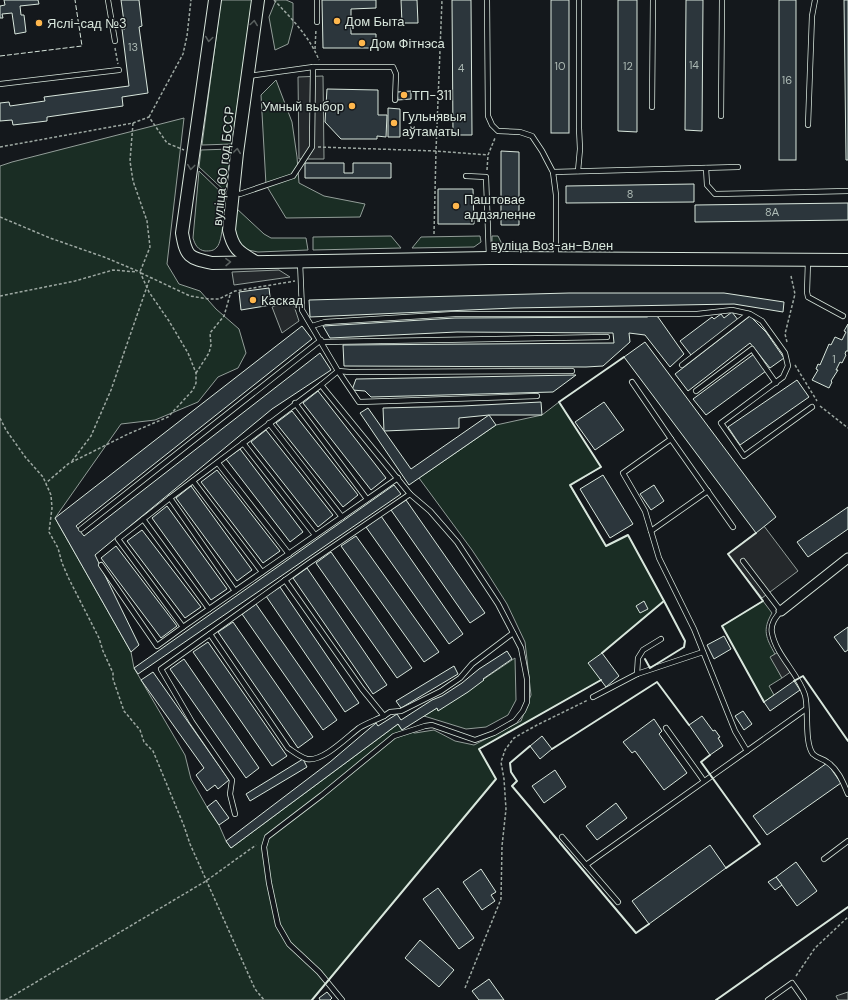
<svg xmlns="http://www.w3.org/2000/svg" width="848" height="1000" font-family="'DM Sans',sans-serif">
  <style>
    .green { fill: #1a2d24; stroke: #939e99 }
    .parking { fill: #24282b; stroke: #939e99 }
    .building { fill: #2c363c; stroke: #d8e6dc }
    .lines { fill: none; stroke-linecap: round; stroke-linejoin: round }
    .service-casing { stroke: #d8e6dc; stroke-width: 6 }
    .minor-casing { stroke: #d8e6dc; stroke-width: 11 }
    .secondary-casing { stroke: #d8e6dc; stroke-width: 14 }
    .path { stroke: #9da8a2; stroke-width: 1.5; stroke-dasharray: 3 2; stroke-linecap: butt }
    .service { stroke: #14181c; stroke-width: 4.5 }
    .minor { stroke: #14181c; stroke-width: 9 }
    .secondary { stroke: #14181c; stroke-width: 12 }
    .fence { stroke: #d8e6dc; stroke-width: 1; stroke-dasharray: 5 2; stroke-linecap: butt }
    .wall { stroke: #d8e6dc; stroke-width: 2 }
    .oneway { stroke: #59605f }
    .poi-dot { fill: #ffb74d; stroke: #14181c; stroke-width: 1.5 }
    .labels { text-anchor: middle; stroke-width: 3; stroke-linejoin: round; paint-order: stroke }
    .number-label { font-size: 11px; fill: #adbab4 }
    .poi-label { font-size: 13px; fill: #d8e6dc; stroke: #14181c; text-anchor: start }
    .street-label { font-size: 13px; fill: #d8e6dc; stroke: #14181c }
  </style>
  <rect width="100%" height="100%" fill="#14181c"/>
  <g class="green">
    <polygon points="221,0 252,0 232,144 202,145"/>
    <polygon points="276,0 286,0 293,3 293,25 288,44 275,50 269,17"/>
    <polygon points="276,80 292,122 297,157 299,183 324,196 365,204 360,217 286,218 266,185 261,95"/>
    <polygon points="184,118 167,264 179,284 200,291 216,309 239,329 246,353 238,368 218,377 198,402 155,420 121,424 55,518 131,652 134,668 185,755 191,779 207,807 219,825 226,841 231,848 398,724 402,730 415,733 434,730 455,741 474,745 521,721 531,695 525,642 507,604 488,574 472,550 419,478 496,425 542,415 559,402 601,467 570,486 606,546 628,535 664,601 602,653 601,680 479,749 496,779 312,1000 0,1000 0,166 12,162"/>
    <polygon points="231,149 226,192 199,167 201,150"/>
    <path d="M199,171L226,197C224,208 223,241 217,247C214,251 210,251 205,251C198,250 195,245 193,238Z"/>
    <polygon points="236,208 264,234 271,238 306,238 308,250 258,252 248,250 241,247 233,231"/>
    <polygon points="391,236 401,248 313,250 313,237"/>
    <polygon points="480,236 481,242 474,247 412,248 421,237"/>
    <polygon points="492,236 498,236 503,246 496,247 492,243"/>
    <path d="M763,601L772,613C762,630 766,638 775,654L771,657L782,678L769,686L774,695L764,702L722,626Z"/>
    <polygon points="515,658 516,700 508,715 486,727 466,729 424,716 437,708 438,710"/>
  </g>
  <g class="parking">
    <polygon points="323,76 324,159 299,159 298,77"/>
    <polygon points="279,270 290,277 234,285 232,272"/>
    <polygon points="292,300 299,321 282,333 272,307"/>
    <polygon points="764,526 798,571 762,598 728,554"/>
    <polygon points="780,651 792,671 782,678 770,657"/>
    <polygon points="848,992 848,1000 838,1000 836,996"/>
  </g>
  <g class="building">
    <polygon points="4,0 38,0 39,4 20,6 21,15 24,15 26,32 15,34 12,13 2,14 3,18 0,18 0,6 5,5"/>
    <polygon points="121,0 139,0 142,26 139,27 148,93 122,97 123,106 47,117 47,121 13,125 12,120 0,121 0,103 9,102 10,106 45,101 44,97 129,86 122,29 125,29"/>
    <polygon points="322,0 376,0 376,8 351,9 351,34 376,34 376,48 323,48"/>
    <polygon points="401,0 417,0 418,23 402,23"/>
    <polygon points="452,0 471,0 472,135 453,135"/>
    <rect x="551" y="0" width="18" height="133"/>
    <polygon points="618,0 637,0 637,132 618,131"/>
    <polygon points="686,0 703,0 702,131 685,130"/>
    <rect x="779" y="0" width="17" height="160"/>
    <polygon points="844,0 848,0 848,160 846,160"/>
    <polygon points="327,89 378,90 378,115 387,115 386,137 377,136 377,139 341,139 325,122"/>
    <polygon points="411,91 411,99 398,100 397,92"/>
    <polygon points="388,108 400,109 400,137 388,137"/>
    <polygon points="501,151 519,152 519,225 501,225"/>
    <polygon points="305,163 344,163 344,173 353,173 353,163 391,163 391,178 305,178"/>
    <polygon points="694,184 694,202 566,203 566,186"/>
    <polygon points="438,189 473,189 474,224 438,224"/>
    <polygon points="848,203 848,220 695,222 695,205"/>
    <polygon points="269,288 271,305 241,310 239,292"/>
    <polygon points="569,293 724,293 784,302 783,312 734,304 514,308 310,317 309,300"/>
    <polygon points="732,312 738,320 691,355 680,341 712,317 714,319 721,314 724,318"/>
    <polygon points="653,315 658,317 684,354 670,367 645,335 629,333 630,342 603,366 586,367 344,366 343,345 614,343 613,333 457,332 330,338 323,326 455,318 647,317"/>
    <polygon points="750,316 766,332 784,358 770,368 750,343 688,391 675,374"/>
    <polygon points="848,324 848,351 846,351 845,354 846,355 842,363 840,362 836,370 838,370 831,381 832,382 829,388 812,380 818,370 816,369 818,364 820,365 829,344 831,345 835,337 842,340 846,332 844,331"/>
    <polygon points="302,326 312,339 76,526 84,536 320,353 331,370 272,409 95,555 139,645 131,652 55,518"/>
    <polygon points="645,342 776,517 756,533 624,357"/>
    <polygon points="754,354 766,371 706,415 693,399"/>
    <polygon points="576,375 553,392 371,397 365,391 352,390 356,379"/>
    <polygon points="797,380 809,397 740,445 728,427"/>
    <polygon points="318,391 386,478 371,490 303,403"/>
    <polygon points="541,402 542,415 489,415 459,418 459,428 384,431 383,408 462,406"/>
    <polygon points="604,402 624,430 595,450 575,422"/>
    <polygon points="368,408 411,469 489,415 496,425 409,485 360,413"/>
    <polygon points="292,411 358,495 343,507 276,423"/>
    <polygon points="266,430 333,515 318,527 251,442"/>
    <polygon points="240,449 303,532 290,542 226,459"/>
    <polygon points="217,470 280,551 263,563 201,482"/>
    <polygon points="603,475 633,524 610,538 580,489"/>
    <polygon points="394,485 401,494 138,674 134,668"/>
    <polygon points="654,485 664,501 651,510 640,494"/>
    <polygon points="191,486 252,570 237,581 176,498"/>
    <polygon points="406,500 485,613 470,623 391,510"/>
    <polygon points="167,506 227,589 211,600 152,518"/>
    <polygon points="848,507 848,529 808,557 797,542"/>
    <polygon points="381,516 463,634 449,644 366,527"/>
    <polygon points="142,530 201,607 185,618 127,541"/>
    <polygon points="356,536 439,652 424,662 341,546"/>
    <polygon points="116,546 177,626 161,638 101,558"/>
    <polygon points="331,552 412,668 397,678 316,563"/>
    <polygon points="307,568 387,685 373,694 293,578"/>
    <polygon points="280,587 359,703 345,712 266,596"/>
    <polygon points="644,601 648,609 640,613 636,606"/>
    <polygon points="256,604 337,720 323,730 242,614"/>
    <polygon points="233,622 313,737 298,748 218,632"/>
    <polygon points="848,627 848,650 845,652 834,637"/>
    <polygon points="724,636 731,649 714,659 707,645"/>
    <polygon points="208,642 287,756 272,766 193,652"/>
    <polygon points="507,651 512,659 483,679 484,680 468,692 438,711 437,708 402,730 398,724 231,848 226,841 330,762 376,723 378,726 397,714 401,720 432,700 442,696 462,683 479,669"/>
    <polygon points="602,653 619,676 606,687 588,663"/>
    <polygon points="184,659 259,768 246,778 170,669"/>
    <polygon points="454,666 458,674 401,708 396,701"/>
    <polygon points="153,672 229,780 218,789 215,785 207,791 196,775 204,768 141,680"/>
    <polygon points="794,681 800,690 770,711 764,702"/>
    <polygon points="743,711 752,724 744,730 735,716"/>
    <polygon points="702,716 713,731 715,730 720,737 718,738 723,746 710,755 689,725"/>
    <polygon points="654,719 662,731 659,734 687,773 664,790 635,751 632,753 623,742"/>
    <polygon points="542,736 552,749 540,759 530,746"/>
    <polygon points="303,759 307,767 250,801 246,794"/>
    <polygon points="827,763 841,783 767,835 753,816"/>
    <polygon points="555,770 566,787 544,803 532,786"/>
    <polygon points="216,800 229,818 219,825 207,807"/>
    <polygon points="616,803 627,818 597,840 586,826"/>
    <polygon points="710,845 726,868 649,924 632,901"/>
    <polygon points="796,862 817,891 797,906 776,877"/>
    <polygon points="481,869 496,892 491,895 495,901 482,910 463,882"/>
    <polygon points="776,877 782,885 775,890 768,882"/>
    <polygon points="438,888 474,938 459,949 423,899"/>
    <polygon points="420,940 454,970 439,987 405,958"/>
    <polygon points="489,979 504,1000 479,1000 472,991"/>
    <polygon points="327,992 332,998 330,1000 320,1000 319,998"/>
  </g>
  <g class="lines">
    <g class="service-casing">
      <g id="service">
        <polyline points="108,0 115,41"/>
        <polyline points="317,0 317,22"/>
        <polyline points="487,0 488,116 492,125 498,131 520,132 532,136 542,151 553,172 556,195 556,257"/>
        <polyline points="249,76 313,67 393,67 396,74 395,100"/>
        <polyline points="0,84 119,70"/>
        <polyline points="652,107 653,0"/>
        <polyline points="721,116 722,0"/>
        <polyline points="808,125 812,16 815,0"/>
        <polyline points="706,168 707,185 715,194 848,191"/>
        <polyline points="578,171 580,149 579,128 579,0"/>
        <polyline points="553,172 738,167"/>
        <polyline points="466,176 486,177 489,257"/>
        <polyline points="240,194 293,176 312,147 313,67"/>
        <polyline points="808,261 807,292 808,297 843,316"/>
        <polyline points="312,326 325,322 455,314 697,314 732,310 750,314 762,321 785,353 788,366 783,377 721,423 744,456 812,407"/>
        <polyline points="322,342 607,337"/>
        <polyline points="682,365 748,314"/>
        <polyline points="338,371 350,372 572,371"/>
        <polyline points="338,371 359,402 537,396"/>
        <polyline points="632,382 671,439"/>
        <polyline points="321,385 170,498 118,539 183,627 398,478"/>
        <polyline points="696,391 752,349 776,383"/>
        <polyline points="295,403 367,499"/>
        <polyline points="269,423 342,517"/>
        <polyline points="243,443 315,535"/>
        <polyline points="218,463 289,554"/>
        <polyline points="193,481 262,572"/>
        <polyline points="170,498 235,591"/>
        <polyline points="143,519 209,609"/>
        <polyline points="733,527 671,439 623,473 645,511 659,558 694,629 735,731 747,751 806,709"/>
        <polyline points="81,529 321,340"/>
        <polyline points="651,531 708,491"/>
        <path d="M743,561L781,611C776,617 770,624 772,633C776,655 798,673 805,695C809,709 804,743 813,754C817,758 823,759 827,762C838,769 843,782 848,794"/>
        <polyline points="101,565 157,646 183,627"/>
        <path d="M210,634L288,748C294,752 300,757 307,759C323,762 347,737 359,728C367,723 376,720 384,716L362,689L285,580"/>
        <polyline points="637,674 638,658 643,650 661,639"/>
        <polyline points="593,697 637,674 703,652"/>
        <polyline points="384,716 390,712 401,711 441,691 460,678 472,664 513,633"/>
        <polyline points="666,728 704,781"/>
        <polyline points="235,814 230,794 232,780 192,722 161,669 309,563 410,494 321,385 338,371 302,310 300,262"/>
        <polyline points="562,837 586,865 747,751"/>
        <polyline points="824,859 848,841"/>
        <polyline points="586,865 618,902"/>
        <polyline points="342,1000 319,972 289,944 278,925 269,883 264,847 267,837 322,795 394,736 425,726 432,725 475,740 494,733 515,721 523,711 527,702 527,679 521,648 498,604 457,542 430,511 410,494"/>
        <polyline points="768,1000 792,983 804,1000"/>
      </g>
    </g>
    <g class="minor-casing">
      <polyline id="minor" points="781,611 848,558"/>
    </g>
    <g class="secondary-casing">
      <g id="secondary">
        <path d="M215,0L182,233C186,257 189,258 212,263L489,258L848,260"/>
        <path d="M254,261C239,252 233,249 229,230L237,153L258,0"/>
      </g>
    </g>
    <g class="path">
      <path d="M274,0C291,18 309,36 319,60"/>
      <polyline points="115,48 118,64"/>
      <polyline points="315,49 316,29"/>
      <polyline points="149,117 183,54 187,36 191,0"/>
      <polyline points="133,123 130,161 133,181 147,221 150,247 140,272"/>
      <polyline points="0,147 133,123 149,117 167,143 184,150"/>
      <polyline points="318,147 436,151 488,155"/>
      <polyline points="487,170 488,155 495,138"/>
      <polyline points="0,217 50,238 104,257 140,272 149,292 169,321 188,353 196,373 196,383 193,390 168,417 128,434 68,464 46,483"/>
      <polyline points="434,234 436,151 442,0"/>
      <polyline points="141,273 190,296 209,299 219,299 235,291 295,281"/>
      <polyline points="0,296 75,281 113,270 137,272"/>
      <polyline points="787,342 785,334 795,294 791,276"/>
      <polyline points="795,365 817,401"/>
      <polyline points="196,373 209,353 211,345 210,333 224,316 230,295"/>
      <polyline points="820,406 848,428"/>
      <polyline points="0,418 6,430 26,458 43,477 51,495 52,508 49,532 58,548 62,563 69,579 99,638 103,651 113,673 113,679 124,711 140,730 144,742 153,751 184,826 190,844 255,989 264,1000"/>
      <polyline points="72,461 91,436 111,390 150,278"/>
      <polyline points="796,976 815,948 848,917"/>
      <polyline points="465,988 501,899 502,846 506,809 504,779 501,762 505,750 514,738 537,725 588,700"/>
      <polyline points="5,1000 11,997 206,881 256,845"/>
    </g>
    <use href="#service" class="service"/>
    <use href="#minor" class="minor"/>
    <use href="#secondary" class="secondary"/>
    <polyline class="fence" points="0,56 82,46 75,0"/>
    <g class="wall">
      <polyline points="756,533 728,554 763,601 722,626 764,702"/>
      <polyline points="602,653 664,601 628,535 606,546 570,485 601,467 559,402 624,357"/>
      <polyline points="645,659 650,668 684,647 685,641 664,601"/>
      <polyline points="794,681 803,676 848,741"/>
      <polyline points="530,746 510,763 511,772 517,781 512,786 636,933 649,924"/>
      <polyline points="552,749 657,682 689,725"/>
      <polyline points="710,755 701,762 760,844 726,868"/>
      <polyline points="312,1000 496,779 479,749 601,680"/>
      <polyline points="716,1000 848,907"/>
    </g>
  </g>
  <defs><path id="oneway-chevron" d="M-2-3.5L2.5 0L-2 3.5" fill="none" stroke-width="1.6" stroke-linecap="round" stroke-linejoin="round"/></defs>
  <g class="oneway">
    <use href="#oneway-chevron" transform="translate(254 23) rotate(-82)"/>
    <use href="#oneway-chevron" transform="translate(209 39) rotate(98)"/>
    <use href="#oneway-chevron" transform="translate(237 151) rotate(-83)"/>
    <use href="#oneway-chevron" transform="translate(191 167) rotate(97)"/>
    <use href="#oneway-chevron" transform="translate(228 262) rotate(-1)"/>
  </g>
  <g class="poi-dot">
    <circle cx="337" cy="21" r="4"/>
    <circle cx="39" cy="23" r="4"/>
    <circle cx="362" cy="43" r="4"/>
    <circle cx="404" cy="95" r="4"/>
    <circle cx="352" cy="106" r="4"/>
    <circle cx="394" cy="123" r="4"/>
    <circle cx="456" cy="206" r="4"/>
    <circle cx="253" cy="300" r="4"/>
  </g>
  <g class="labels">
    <g class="number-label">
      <text x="133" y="51">13</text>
      <text x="694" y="69">14</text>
      <text x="560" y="70">10</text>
      <text x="628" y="70">12</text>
      <text x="461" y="72">4</text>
      <text x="787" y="84">16</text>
      <text x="630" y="198">8</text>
      <text x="772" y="216">8А</text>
      <text x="834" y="363">1</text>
    </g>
    <g class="poi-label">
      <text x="345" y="26">Дом Быта</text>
      <text x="47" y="28">Яслі-сад №3</text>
      <text x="370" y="48">Дом Фітнэса</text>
      <text x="412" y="100">ТП-311</text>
      <text x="344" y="111" text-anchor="end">Умный выбор</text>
      <text x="402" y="121">Гульнявыя<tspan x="402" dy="15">аўтаматы</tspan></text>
      <text x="464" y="204">Паштовае<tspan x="464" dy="15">аддзяленне</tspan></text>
      <text x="261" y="305">Каскад</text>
    </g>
    <g class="street-label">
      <text transform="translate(223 166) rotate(-84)" y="5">вуліца 60 год БССР</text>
      <text x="552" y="250">вуліца Воз-ан-Влен</text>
    </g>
  </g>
</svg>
